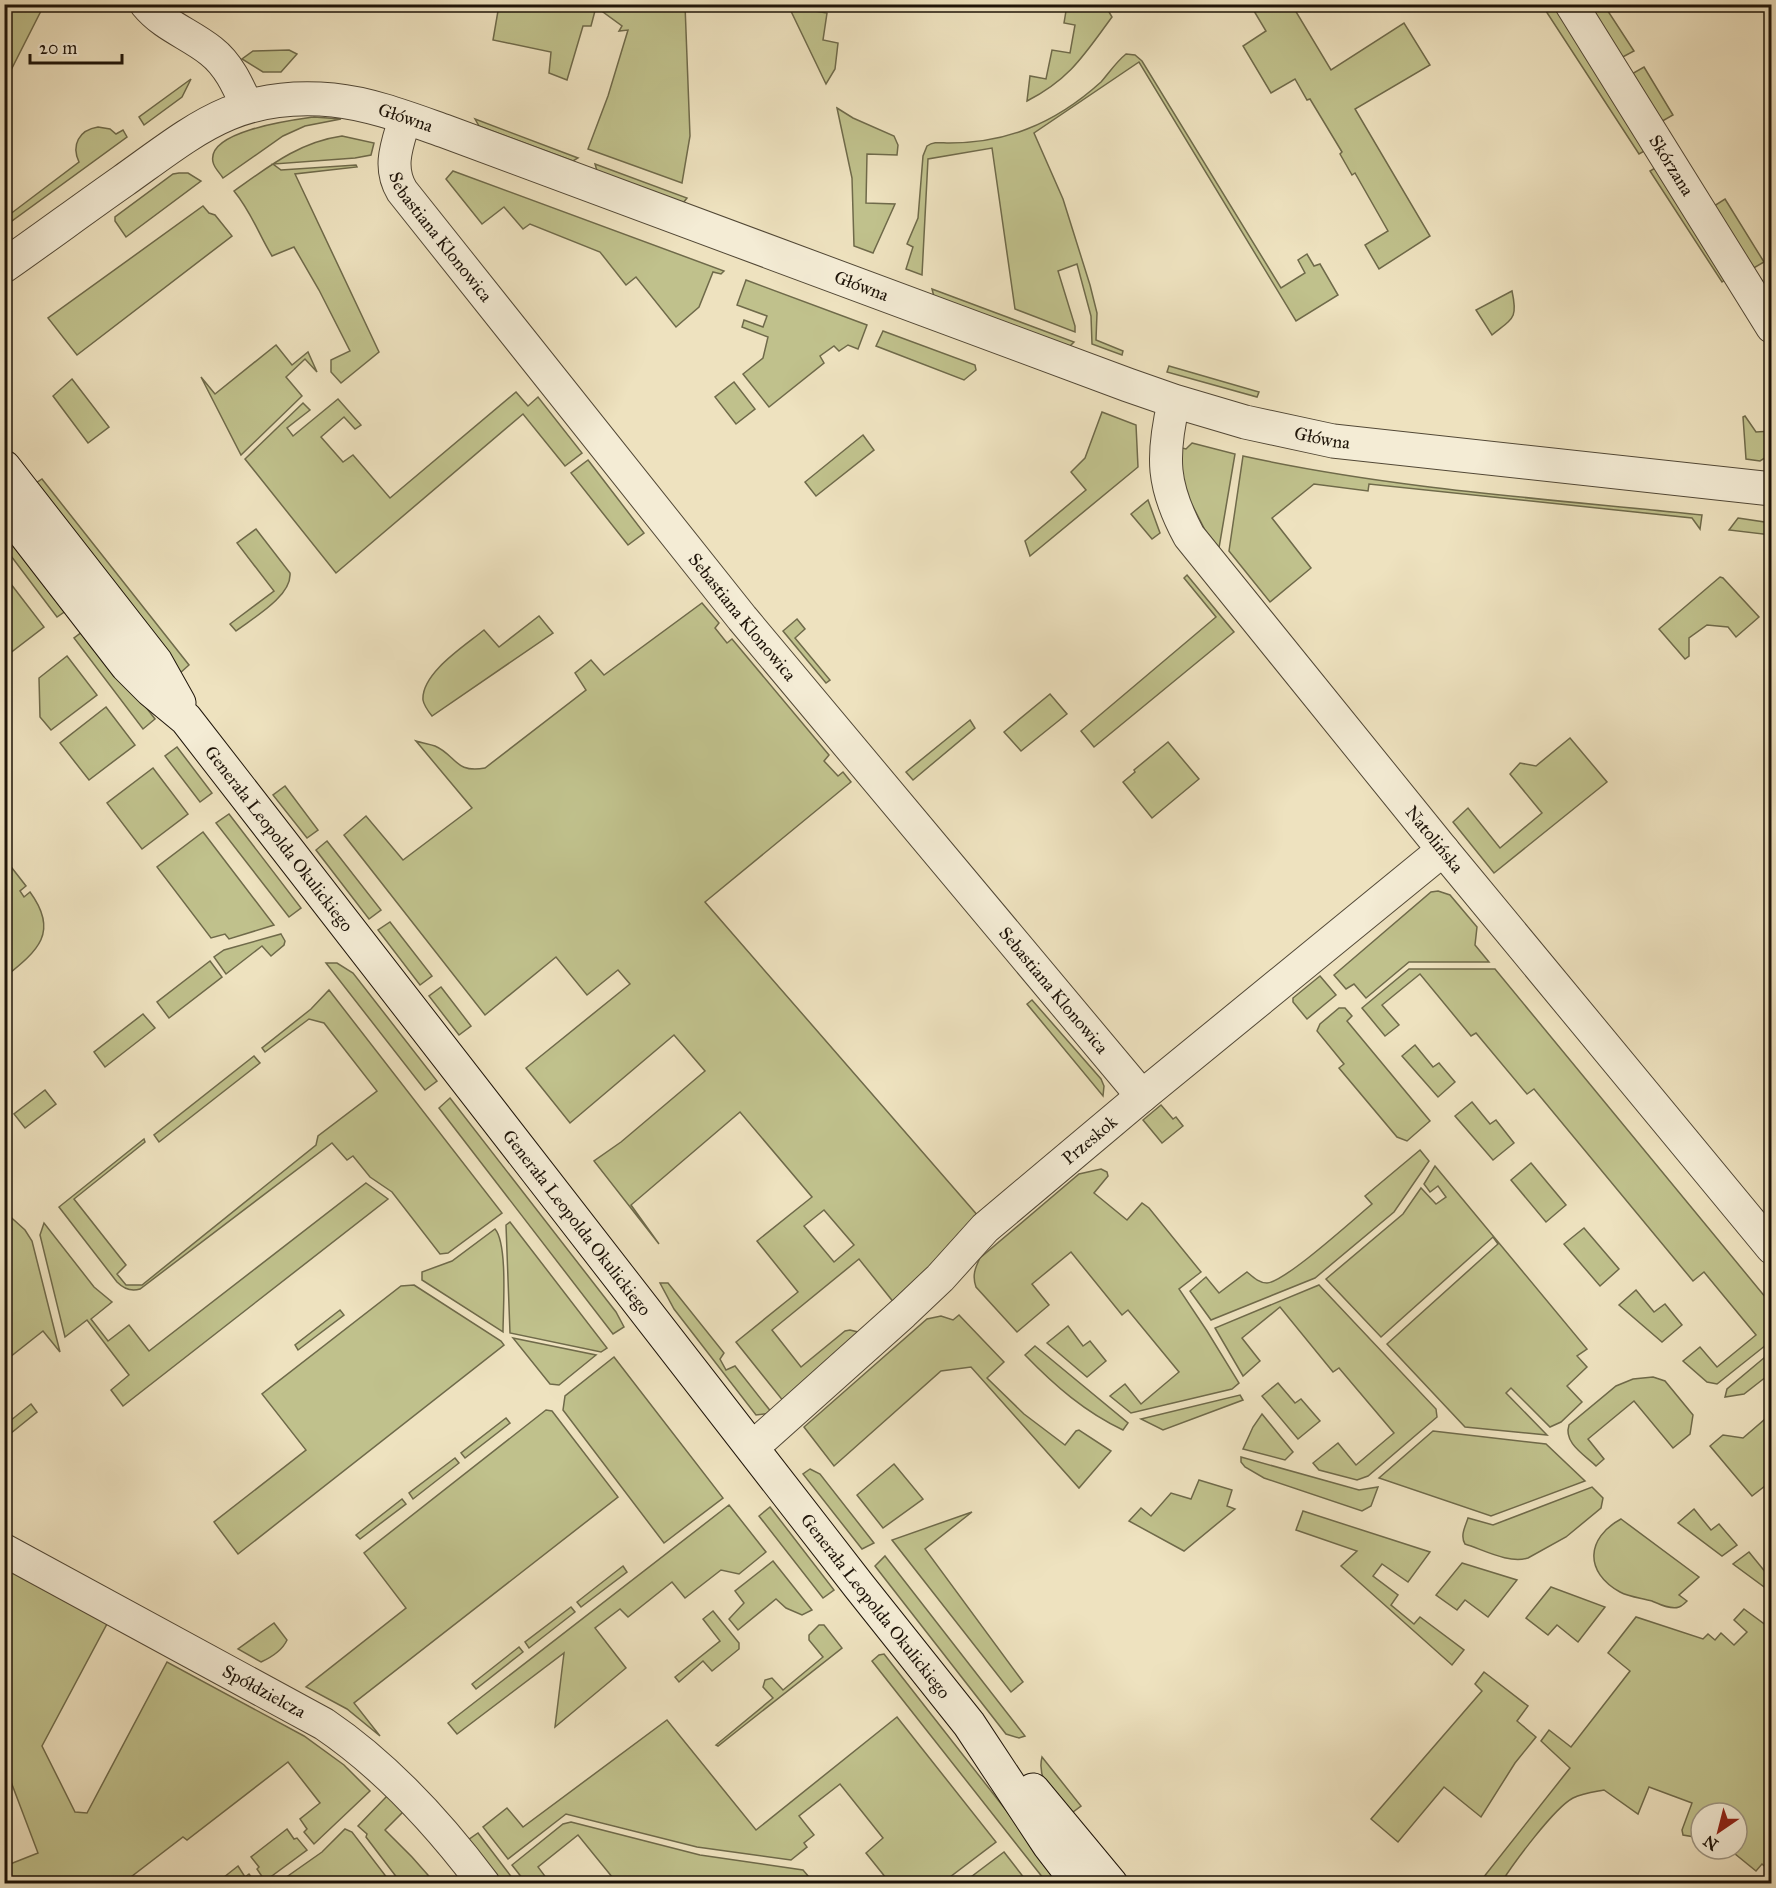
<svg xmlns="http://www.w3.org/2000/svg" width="1776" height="1888" font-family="'IM FELL Great Primer',serif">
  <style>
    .green { fill: #c0c18c; stroke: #6f6a4a; stroke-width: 1.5; fill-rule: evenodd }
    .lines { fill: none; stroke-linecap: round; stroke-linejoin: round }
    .minor-casing { stroke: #524836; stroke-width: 34 }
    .tertiary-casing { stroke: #524836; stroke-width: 35 }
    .secondary-casing { stroke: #1e1409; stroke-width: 35 }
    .minor { stroke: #f4ecd5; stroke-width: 32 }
    .tertiary { stroke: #f4ecd5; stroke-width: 33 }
    .secondary { stroke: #f4ecd5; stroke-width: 33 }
    .labels { text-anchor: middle; stroke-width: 4.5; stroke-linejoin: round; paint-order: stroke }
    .street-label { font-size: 18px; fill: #1e1409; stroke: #f4ecd5 }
  </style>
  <rect width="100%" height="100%" fill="#eee2bf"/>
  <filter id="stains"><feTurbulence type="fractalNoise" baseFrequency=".00333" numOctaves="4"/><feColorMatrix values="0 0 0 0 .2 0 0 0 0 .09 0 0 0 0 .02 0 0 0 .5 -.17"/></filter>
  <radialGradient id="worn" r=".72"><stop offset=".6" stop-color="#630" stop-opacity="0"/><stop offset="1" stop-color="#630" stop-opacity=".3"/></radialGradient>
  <g class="green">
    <polygon points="4,5 44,5 8,76 4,72"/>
    <polygon points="499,5 685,5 690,136 682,183 588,149 608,96 628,30 619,31 622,26 596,7 591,26 583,26 567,80 549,73 551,52 493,40"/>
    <polygon points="788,5 809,5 809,10 827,13 823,40 838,43 835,69 826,84"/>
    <path d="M1039,5H1105L1112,17C1084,55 1070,79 1027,101L1030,76L1046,79L1052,50L1070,53L1075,25L1064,23L1066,11L1039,7Z"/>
    <polygon points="1252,5 1292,5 1331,70 1404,23 1430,65 1355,109 1430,236 1379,269 1365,245 1388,231 1355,173 1352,175 1340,154 1342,152 1310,99 1307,100 1295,79 1271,93 1243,46 1266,31 1254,11 1256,10"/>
    <polygon points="1542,5 1557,5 1648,149 1639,154"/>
    <polygon points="1586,5 1604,5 1634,51 1619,59"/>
    <polygon points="289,50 297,54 281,72 263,72 242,59 253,51"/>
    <path d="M1126,54L1135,55L1142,61L1281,288L1305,273L1298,260L1307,254L1314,266L1320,264L1338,295L1296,321L1139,62L1034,133L1063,199L1090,285L1097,313L1096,340L1123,351L1122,355L1092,344L1091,316L1077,264L1058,271L1075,326V332L1015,309L992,148L928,159L922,275L906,269L913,247L907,244L918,218L923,156L927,146C934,141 941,143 949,143C976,143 1002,139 1027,129C1053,119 1080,101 1101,82C1109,73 1116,62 1126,54Z"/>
    <polygon points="1644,67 1673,115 1659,123 1630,75"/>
    <polygon points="191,79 182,97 144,125 139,117"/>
    <polygon points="837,108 853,118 894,136 898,145 897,155 867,154 866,203 895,204 873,253 854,246 852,178"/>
    <path d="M314,117L341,119L305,126L283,136L223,178C220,173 214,168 213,162C206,131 293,120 314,117Z"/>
    <polygon points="475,119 578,158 573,161 479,126"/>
    <path d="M98,127L110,129L116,134L123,130L127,137L5,226V218L79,162C71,145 79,130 98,127Z"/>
    <path d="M342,136L374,143L371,155L355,158L273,164L281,170L356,165L357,167L295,174L379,352L341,383L331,372V360L350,351L319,290L294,247L272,256C258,233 252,213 234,191C268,167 299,142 342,136Z"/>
    <polygon points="595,164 687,198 683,203 597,171"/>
    <polygon points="1655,168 1726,279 1722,282 1650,171"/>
    <polygon points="453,171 724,271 721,274 713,272 699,307 676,327 636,277 626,285 600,252 530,224 523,229 504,207 482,224 446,179"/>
    <polygon points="179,173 188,173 201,181 126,237 115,221 115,217 173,174"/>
    <polygon points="1725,199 1764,262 1752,269 1714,206"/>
    <polygon points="203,206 209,213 215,215 232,236 77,355 48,318"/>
    <polygon points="746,280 867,325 858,349 848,345 839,351 834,346 820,356 824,363 769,407 743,374 763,358 768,337 742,327 744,320 763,327 767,316 737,305"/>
    <polygon points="932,289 1074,342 1069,347 934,297"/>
    <path d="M1512,291C1518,319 1513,318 1492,335L1476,310Z"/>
    <polygon points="883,331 975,365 976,370 964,380 876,346"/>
    <polygon points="276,345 292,365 308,352 317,372 305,359 286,377 302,396 241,455 201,377 215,394"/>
    <polygon points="1169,366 1259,392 1257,397 1167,372"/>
    <polygon points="72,379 109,427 88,443 53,396"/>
    <polygon points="734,382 755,409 736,424 715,397"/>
    <polygon points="516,392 528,406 538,397 582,453 565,466 523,414 336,573 245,459 303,403 310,410 287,428 293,436 338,399 361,425 355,429 344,417 321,437 343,462 353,455 390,498"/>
    <polygon points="1102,412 1136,425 1138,467 1030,556 1025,541 1086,490 1071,472 1085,458"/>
    <polygon points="1745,416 1756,432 1771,431 1771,456 1768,456 1760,461 1746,459 1743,417"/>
    <polygon points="863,435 874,450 816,496 805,482"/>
    <polygon points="1192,443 1235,454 1219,548 1205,530 1186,493 1181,475 1182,448 1186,449"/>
    <path d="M1243,456C1394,489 1549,499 1702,515L1700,529L1692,518L1369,484L1368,491L1314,484L1272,518L1311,568L1270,602L1229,551Z"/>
    <polygon points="588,460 644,533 628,545 571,473"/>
    <polygon points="42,479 189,665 179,674 33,485"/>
    <polygon points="1148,500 1160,533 1152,539 1131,514"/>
    <polygon points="1738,518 1771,523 1771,535 1729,530"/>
    <polygon points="4,524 70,608 57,617 5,548"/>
    <path d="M256,529L290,573C292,596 253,618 236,631L230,624L274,591L237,543Z"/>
    <polygon points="4,575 44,627 5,657 4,656"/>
    <polygon points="1187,575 1234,632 1094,747 1081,731 1216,617 1184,578"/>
    <polygon points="1720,577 1723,578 1759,617 1736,637 1728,627 1707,625 1689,638 1689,656 1685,659 1659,629"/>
    <path d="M702,603L719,623L715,628L727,643L732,639L829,755L824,761L838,776L843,772L851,782L705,902L979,1217L895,1304L859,1259L772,1330L801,1367L845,1331L850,1330L862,1333L784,1402L736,1342L798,1292L757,1241L812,1197L740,1112L631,1205L659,1244L594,1161L621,1142L705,1071L674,1035L570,1123L526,1068L630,984L618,970L587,995L556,957L485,1015L344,835L366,816L403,860L472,808L416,741C422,743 429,744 435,746C456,755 455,774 485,768L586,690L575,673L591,660L604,675ZM824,1210L854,1245L834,1262L804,1226Z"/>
    <path d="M539,616L553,633L432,716C428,711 424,706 423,700C421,673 466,645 484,630L499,647Z"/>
    <polygon points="797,619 805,629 795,638 830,680 826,683 783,631"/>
    <polygon points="86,629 155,719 143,729 74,638"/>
    <polygon points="67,656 97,695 51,730 40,717 39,678"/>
    <polygon points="1050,694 1067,714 1021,751 1004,732"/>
    <polygon points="106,707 135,745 89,780 60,743"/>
    <polygon points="970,720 975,728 913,780 906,772"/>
    <polygon points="1570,738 1607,782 1494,873 1453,822 1468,808 1500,848 1542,813 1510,774 1520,763 1536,766"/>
    <polygon points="1168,742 1199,779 1152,818 1123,782 1135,772 1134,770"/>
    <polygon points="177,747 212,793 200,802 165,756"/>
    <polygon points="153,768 188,814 142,849 107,803"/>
    <polygon points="285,786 318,830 307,838 273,795"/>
    <polygon points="229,814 301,908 289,917 216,823"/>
    <polygon points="203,832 274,925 229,939 225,934 211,938 157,867"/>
    <polygon points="327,841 381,910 369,919 316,850"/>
    <path d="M5,859L26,886L20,891L24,897L30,892C60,933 37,951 5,977Z"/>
    <polygon points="1438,891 1450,895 1477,927 1475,945 1489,962 1409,962 1366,998 1354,984 1346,989 1334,975 1431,892"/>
    <polygon points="390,922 432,976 420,985 378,930"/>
    <polygon points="281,934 285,941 284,945 271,956 262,946 226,974 214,957 224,950"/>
    <polygon points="210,961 222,977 169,1018 157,1002"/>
    <polygon points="326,963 337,963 353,973 437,1081 425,1090"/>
    <polygon points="1409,969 1495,969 1771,1304 1771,1341 1717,1384 1707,1382 1683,1361 1700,1347 1717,1367 1756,1335 1704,1272 1693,1281 1534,1089 1527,1094 1476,1033 1471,1036 1420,974 1382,1005 1399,1025 1385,1036 1362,1008"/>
    <polygon points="1320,976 1336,995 1307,1019 1293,1002 1293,998"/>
    <polygon points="441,987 471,1026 459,1035 429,996"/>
    <path d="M329,990L502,1213L448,1253L440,1254L392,1192L370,1177L353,1156L347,1160L332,1143L140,1289C131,1292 124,1289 117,1282L59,1207L144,1139L145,1142L74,1199L126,1265L117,1274L126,1285H142L316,1145L318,1136L377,1091L324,1023L309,1019L265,1052L262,1048L311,1009Z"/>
    <polygon points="1032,1000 1101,1079 1104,1086 1103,1096 1027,1004"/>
    <polygon points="1339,1008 1345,1008 1352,1016 1347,1021 1430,1121 1407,1141 1397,1137 1339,1068 1344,1064 1317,1031 1320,1024"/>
    <polygon points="143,1014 155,1028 105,1067 94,1052"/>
    <polygon points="1415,1045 1433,1067 1439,1063 1455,1082 1438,1097 1402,1056"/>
    <polygon points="254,1056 260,1063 159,1142 154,1135"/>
    <polygon points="45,1090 56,1104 25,1128 14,1114"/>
    <polygon points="450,1098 616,1312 624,1327 613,1334 439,1108"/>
    <polygon points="1472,1102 1490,1124 1496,1120 1514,1143 1493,1160 1455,1116"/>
    <polygon points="1161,1105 1173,1119 1176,1117 1183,1126 1162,1143 1143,1120"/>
    <path d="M1420,1150L1429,1161L1394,1212L1315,1278L1211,1320L1190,1291L1206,1277L1219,1293L1247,1272C1253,1277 1259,1283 1267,1283C1285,1282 1354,1219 1372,1204L1365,1196Z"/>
    <polygon points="1531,1163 1566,1205 1546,1222 1511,1180"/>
    <polygon points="1435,1166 1587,1349 1577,1356 1587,1367 1567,1386 1582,1402 1561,1422 1550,1427 1511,1388 1506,1393 1547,1435 1465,1427 1387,1344 1498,1244 1493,1237 1381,1337 1326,1279 1403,1214 1421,1188 1436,1204 1446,1197 1438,1186 1430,1192 1424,1184"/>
    <path d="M1101,1169L1107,1172L1108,1176L1094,1193L1127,1220L1142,1203L1149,1208L1201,1272L1179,1289L1207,1331L1239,1383L1232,1389L1131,1413L1110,1396L1125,1384L1141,1404L1179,1372L1128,1310L1122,1315L1071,1252L1032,1284L1049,1305L1017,1332L976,1287C972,1276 975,1268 980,1258L1079,1174Z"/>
    <polygon points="366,1183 388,1199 123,1406 111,1390 129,1375 87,1320 65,1337 40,1235 44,1223 94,1287 112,1302 91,1319 108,1341 129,1325 149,1351"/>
    <polygon points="4,1211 25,1230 32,1241 60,1352 43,1331 5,1361"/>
    <polygon points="510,1222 607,1348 601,1352 510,1333 506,1225"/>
    <polygon points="1584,1228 1619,1269 1600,1286 1564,1244"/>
    <path d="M495,1229C508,1244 503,1310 503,1332L422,1280V1272L452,1261Z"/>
    <polygon points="660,1283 668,1283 724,1353 720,1359 726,1370 735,1366 772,1413 756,1415 674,1309"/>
    <polygon points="414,1285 501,1341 504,1345 238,1554 214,1522 306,1450 262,1394 401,1286"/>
    <polygon points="1319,1285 1436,1409 1437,1417 1368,1476 1357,1480 1319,1470 1313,1463 1338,1443 1356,1465 1394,1433 1339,1368 1333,1372 1280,1307 1242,1338 1260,1361 1243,1376 1215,1328"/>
    <polygon points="1636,1290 1654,1312 1665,1304 1682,1325 1662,1342 1619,1305"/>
    <polygon points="340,1310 344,1315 298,1350 295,1345"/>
    <polygon points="959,1315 1004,1362 987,1378 1024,1414 1065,1445 1076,1431 1079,1430 1111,1451 1079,1488 971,1367 941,1371 834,1466 804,1427 927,1319 941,1316 953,1320"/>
    <polygon points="1068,1326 1083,1346 1090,1341 1106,1361 1087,1377 1047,1343"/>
    <polygon points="513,1338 596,1355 559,1385 550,1384"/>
    <path d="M1035,1346L1128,1423L1123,1430C1085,1412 1055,1386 1025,1355Z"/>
    <polygon points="1771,1352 1771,1373 1744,1394 1725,1397 1727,1389"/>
    <polygon points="614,1357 723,1498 664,1543 563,1410 565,1396"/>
    <path d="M1653,1377L1665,1381L1693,1415L1690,1434L1673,1448L1634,1401L1588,1439L1604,1459L1596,1466C1585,1455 1563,1443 1569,1425L1616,1386L1633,1379Z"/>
    <polygon points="1278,1383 1295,1403 1301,1399 1320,1421 1298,1439 1262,1396"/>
    <polygon points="1240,1395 1243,1400 1163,1430 1141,1419"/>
    <polygon points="31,1404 37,1412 5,1438 5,1425"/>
    <polygon points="546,1410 552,1411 618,1497 354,1703 380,1736 347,1709 306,1687 406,1608 364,1553"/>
    <polygon points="1262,1414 1293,1452 1285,1460 1243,1449 1253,1427"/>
    <polygon points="1771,1414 1771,1493 1765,1486 1752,1496 1710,1446 1723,1435 1743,1438"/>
    <polygon points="506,1418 510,1423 465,1458 461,1453"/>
    <polygon points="1433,1431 1546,1444 1585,1481 1491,1516 1379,1478"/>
    <polygon points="1241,1457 1359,1490 1378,1487 1371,1506 1362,1511 1264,1478 1245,1467 1241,1462"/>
    <polygon points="455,1458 459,1463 413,1499 409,1493"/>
    <polygon points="894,1464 923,1499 883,1528 857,1495"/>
    <polygon points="810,1469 820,1474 874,1543 862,1549 803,1474"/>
    <polygon points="1199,1480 1232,1490 1227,1506 1235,1509 1184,1551 1129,1521 1141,1508 1151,1516 1171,1493 1191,1499"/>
    <path d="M1592,1487L1603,1498L1601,1508L1566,1537L1528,1558C1509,1564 1484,1550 1465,1544C1460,1536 1465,1527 1468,1518L1493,1525Z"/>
    <polygon points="402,1499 406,1504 360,1539 356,1535"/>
    <polygon points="729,1505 766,1552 739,1574 721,1570 685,1598 672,1582 628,1617 620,1609 595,1628 626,1668 555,1727 564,1653 457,1734 448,1723"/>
    <polygon points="770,1507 834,1590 823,1598 759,1516"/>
    <polygon points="1694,1509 1711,1530 1719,1524 1737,1545 1722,1556 1678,1523"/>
    <polygon points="1303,1511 1430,1552 1408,1582 1382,1564 1373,1576 1398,1595 1391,1605 1414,1624 1420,1617 1464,1650 1452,1665 1341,1566 1357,1551 1296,1530"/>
    <polygon points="972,1512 925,1549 1023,1682 1011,1692 892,1540"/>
    <path d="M1621,1519L1699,1577L1679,1595L1687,1601C1685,1603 1682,1606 1679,1607C1671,1610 1659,1604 1652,1601C1641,1598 1629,1597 1620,1592C1584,1572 1586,1538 1621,1519Z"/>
    <polygon points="1749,1552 1771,1579 1771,1592 1733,1564"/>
    <polygon points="885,1556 1025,1736 1019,1738 1006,1734 875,1566"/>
    <polygon points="773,1561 812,1610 802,1615 786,1608 776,1599 738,1630 729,1619 744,1603 735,1591"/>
    <polygon points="1462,1563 1517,1580 1488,1617 1465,1600 1457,1610 1436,1595"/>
    <polygon points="623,1566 627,1572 581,1607 577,1602"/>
    <polygon points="5,1567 108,1622 42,1746 75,1812 87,1813 167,1662 304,1736 344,1765 370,1791 314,1844 304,1832 307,1829 300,1819 320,1803 288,1762 187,1840 183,1837 123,1883 5,1883 5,1866 38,1853 5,1766"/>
    <polygon points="1551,1587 1605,1607 1578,1642 1557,1625 1548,1635 1526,1618"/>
    <polygon points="571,1607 575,1612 529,1648 525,1642"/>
    <path d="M1744,1609L1771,1629V1883L1766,1879L1771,1872L1762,1864L1756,1871L1729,1849H1737V1813H1701V1838L1683,1835L1682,1830L1692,1803L1649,1787L1638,1814L1604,1790C1593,1792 1583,1793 1573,1798C1554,1808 1513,1864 1501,1883H1479L1570,1768L1541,1741L1549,1730L1571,1747L1630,1671L1608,1653L1636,1617L1703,1639L1708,1634L1715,1640L1721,1633L1734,1645L1747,1632L1734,1620Z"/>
    <polygon points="713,1611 739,1643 739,1649 712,1671 703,1661 679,1682 675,1677 720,1641 703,1619"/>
    <path d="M274,1623L287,1640C282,1651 272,1657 261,1662L238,1649Z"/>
    <polygon points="819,1625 824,1625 842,1648 718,1746 716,1745 773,1698 763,1687 765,1680 772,1678 783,1690 823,1657 809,1640 809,1635"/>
    <polygon points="519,1647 523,1652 476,1689 472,1684"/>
    <polygon points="884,1654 1063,1883 1047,1883 872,1661 879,1655"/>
    <polygon points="1484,1672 1528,1706 1517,1721 1536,1737 1515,1763 1481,1817 1444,1787 1398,1842 1371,1819 1482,1691 1475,1684"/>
    <polygon points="897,1717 996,1842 942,1883 890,1883 866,1853 883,1838 840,1784 799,1816 814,1835 804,1843 807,1847 791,1860 697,1847 566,1814 508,1859 483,1827 507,1808 523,1827 667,1720 756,1830"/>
    <path d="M1042,1757L1081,1806L1069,1815C1056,1798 1036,1781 1042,1757Z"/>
    <polygon points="387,1796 403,1812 385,1830 412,1857 435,1883 401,1883 366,1837 367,1834 358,1826"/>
    <polygon points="571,1822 700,1855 803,1870 814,1883 617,1883 578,1835 538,1867 550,1883 526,1883 512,1865 563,1824"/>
    <polygon points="287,1829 294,1839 297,1838 307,1850 265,1881 257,1869 259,1867 251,1857"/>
    <polygon points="345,1829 352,1832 391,1883 278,1883 322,1852"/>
    <polygon points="478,1833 516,1883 501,1883 468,1840"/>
    <polygon points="1004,1852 1028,1883 963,1883"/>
    <polygon points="238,1866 245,1877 249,1874 256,1883 208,1883 216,1878 219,1881"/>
  </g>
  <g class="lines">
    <g class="minor-casing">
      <g id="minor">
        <path d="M146,4C164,26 190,34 211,51C229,65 238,86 247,106"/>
        <path id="s1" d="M1571,4L1772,327"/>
        <path id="s2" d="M405,118C398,143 387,166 402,191L742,618L1142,1096"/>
        <path id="s3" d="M1174,401C1161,457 1162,486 1189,536L1443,850L1772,1248"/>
        <path id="s4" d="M753,1447L903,1313L940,1278L985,1228L1142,1096L1443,850"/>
        <path id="s5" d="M4,1550L324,1724C386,1766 439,1824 484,1884"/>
      </g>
    </g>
    <g class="tertiary-casing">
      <g id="tertiary">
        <path id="s6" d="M4,266C44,238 83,209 123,181C196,129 237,91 333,100C372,104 410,119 447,132L1128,385L1174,401L1245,422L1333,441L1772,489"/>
      </g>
    </g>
    <g class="secondary-casing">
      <g id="secondary">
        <polyline points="4,467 156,662 179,703"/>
        <path id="s7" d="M4,507L127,666L151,690L186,719L859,1586L969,1724L1049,1845L1079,1884"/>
        <polyline points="1033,1790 1111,1884"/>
      </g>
    </g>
    <use href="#minor" class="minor"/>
    <use href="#tertiary" class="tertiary"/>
    <use href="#secondary" class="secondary"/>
  </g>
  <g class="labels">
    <g class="street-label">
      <text dy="6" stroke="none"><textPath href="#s6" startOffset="453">Główna</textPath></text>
      <text dy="6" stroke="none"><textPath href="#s1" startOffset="190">Skórzana</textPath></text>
      <text dy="6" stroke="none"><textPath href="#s2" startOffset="135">Sebastiana Klonowica</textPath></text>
      <text dy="6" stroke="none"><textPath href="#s6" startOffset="939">Główna</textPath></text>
      <text dy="6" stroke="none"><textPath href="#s6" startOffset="1425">Główna</textPath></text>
      <text dy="6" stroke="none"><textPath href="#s2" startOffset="621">Sebastiana Klonowica</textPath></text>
      <text dy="6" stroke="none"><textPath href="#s7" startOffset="432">Generała Leopolda Okulickiego</textPath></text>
      <text dy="6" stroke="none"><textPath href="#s3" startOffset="530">Natolińska</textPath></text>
      <text dy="6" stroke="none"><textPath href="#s2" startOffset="1107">Sebastiana Klonowica</textPath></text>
      <text dy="6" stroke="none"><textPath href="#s4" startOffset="456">Przeskok</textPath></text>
      <text dy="6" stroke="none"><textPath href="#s7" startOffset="918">Generała Leopolda Okulickiego</textPath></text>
      <text dy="6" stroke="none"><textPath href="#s7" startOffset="1404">Generała Leopolda Okulickiego</textPath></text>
      <text dy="6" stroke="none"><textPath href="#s5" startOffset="296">Spółdzielcza</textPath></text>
    </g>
  </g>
  <rect width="1776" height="1888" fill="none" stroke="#eee2bf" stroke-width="24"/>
  <rect x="6" y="6" width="1764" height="1876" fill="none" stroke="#1e1409" stroke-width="3"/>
  <rect x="12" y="12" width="1752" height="1864" fill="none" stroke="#1e1409" stroke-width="1.5"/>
  <g transform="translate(1719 1831) rotate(215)"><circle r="28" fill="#f4ecd5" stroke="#9e9683" stroke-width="1.5"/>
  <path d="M0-4.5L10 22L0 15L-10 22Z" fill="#8f2418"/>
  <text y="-9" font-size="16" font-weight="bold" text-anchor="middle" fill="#1e1409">N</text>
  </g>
  <path d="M30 54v9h92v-9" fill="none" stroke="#1e1409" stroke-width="3"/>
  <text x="39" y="54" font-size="18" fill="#1e1409" stroke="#f4ecd5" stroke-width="4.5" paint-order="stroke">20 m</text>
  <rect width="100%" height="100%" filter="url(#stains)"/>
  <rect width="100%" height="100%" fill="url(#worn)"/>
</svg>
